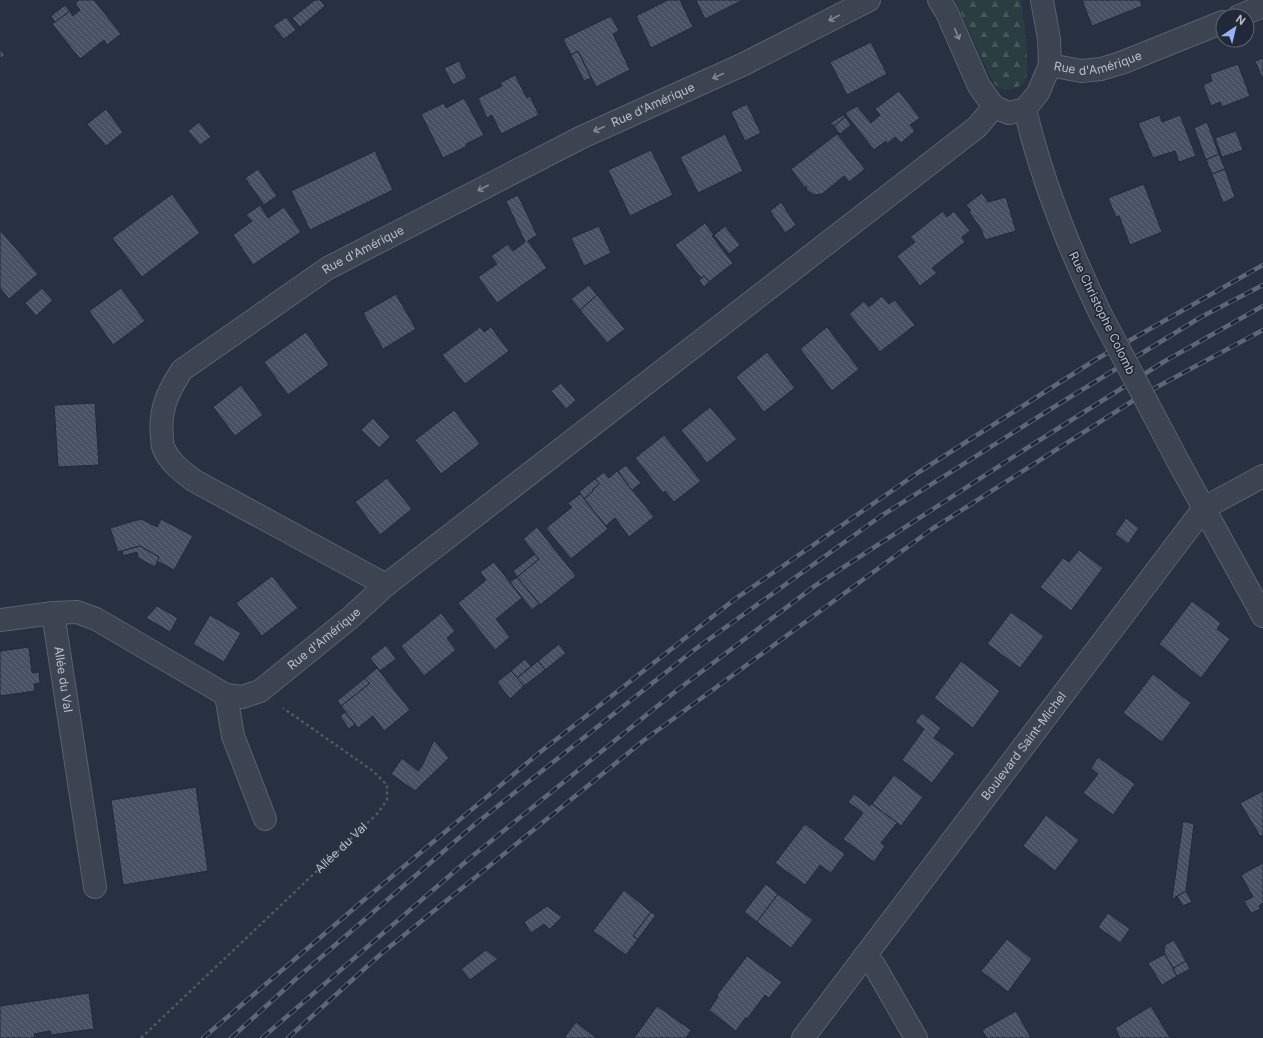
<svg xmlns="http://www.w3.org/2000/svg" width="1263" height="1038" font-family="Inter,sans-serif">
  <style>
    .forest { fill: url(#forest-firs) }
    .building { fill: url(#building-back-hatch); stroke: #232a39 }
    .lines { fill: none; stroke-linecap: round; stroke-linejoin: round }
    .minor-casing { stroke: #5a616f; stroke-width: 24 }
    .path { stroke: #485b5f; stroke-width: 2.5; stroke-dasharray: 3 3; stroke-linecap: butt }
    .minor { stroke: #3c4351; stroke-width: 22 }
    .rail-casing { stroke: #5e6778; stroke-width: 4.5 }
    .rail { stroke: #212837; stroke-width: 3; stroke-dasharray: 9; stroke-linecap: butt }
    .minor-bridge-casing { stroke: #5a616f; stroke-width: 24; stroke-linecap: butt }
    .minor-bridge { stroke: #3c4351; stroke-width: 22 }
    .oneway { stroke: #818794 }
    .labels { text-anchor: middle; stroke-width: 3.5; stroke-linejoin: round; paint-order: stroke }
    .street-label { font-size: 12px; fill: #b9bfcb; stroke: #212837 }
  </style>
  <defs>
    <pattern id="forest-firs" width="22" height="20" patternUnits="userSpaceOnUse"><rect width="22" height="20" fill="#2a3e42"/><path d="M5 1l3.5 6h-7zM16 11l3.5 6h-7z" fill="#47585c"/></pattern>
    <pattern id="building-back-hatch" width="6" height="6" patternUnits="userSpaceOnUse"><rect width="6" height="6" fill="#475163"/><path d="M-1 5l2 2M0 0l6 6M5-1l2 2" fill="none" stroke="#5f6878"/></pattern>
  </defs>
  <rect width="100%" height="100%" fill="#283141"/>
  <path class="forest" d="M955,0H1021C1023,15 1031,70 1025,81C1023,85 1016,88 1012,89C1003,91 998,88 993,82Z"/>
  <g class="building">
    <polygon points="79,0 94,0 121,34 107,45 104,40 80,59 52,24 70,11 73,16 80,10 75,3"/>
    <polygon points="315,0 320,0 325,6 300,27 292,18"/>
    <polygon points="668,0 680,0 693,27 651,48 636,16"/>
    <polygon points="696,0 741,0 741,1 705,19"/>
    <polygon points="1082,0 1140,0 1142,6 1092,26"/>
    <polygon points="65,5 70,11 55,22 51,16"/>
    <polygon points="611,16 619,31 613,34 630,70 596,87 578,51 571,55 563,39"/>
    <polygon points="286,17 296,30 284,39 273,26"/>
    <polygon points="871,42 887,74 847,95 830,62"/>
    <polygon points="0,49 5,55 0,59"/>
    <polygon points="578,51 591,78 584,81 571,55"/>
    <polygon points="1263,58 1263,80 1255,61"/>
    <polygon points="459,61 467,78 453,85 444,68"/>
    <polygon points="1238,64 1250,96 1222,107 1220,102 1211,106 1203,85 1212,81 1210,74"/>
    <polygon points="515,75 527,98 530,96 539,115 501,134 492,115 487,118 478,98 502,86 500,83"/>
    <polygon points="899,91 920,118 910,125 915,131 901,143 895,137 887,144 886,141 874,150 845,113 857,106 871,123 880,115 875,109"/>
    <polygon points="464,98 484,135 466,144 467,146 443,158 421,114 444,103 446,108"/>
    <polygon points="747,104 761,133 745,141 731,112"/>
    <polygon points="106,109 123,132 106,146 87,124"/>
    <polygon points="843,115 845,117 834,126 830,123"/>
    <polygon points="1160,115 1162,122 1180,115 1196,156 1179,162 1175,151 1153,158 1138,123"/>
    <polygon points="845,117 851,125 840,134 834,126"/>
    <polygon points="199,122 211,137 200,145 188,131"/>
    <polygon points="1207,122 1219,154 1206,160 1194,128"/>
    <polygon points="1236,131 1243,150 1222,157 1215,138"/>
    <polygon points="725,134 743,171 698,193 680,157"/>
    <polygon points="837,134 865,169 849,182 844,176 822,194 814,195 807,190 806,186 805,188 791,169"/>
    <polygon points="651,150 673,195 630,216 608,170"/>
    <polygon points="375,151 393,190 310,230 291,191"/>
    <polygon points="1219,154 1225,169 1212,174 1206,160"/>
    <polygon points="258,169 277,196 264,205 245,178"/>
    <polygon points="1225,169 1235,197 1223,203 1212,174"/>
    <polygon points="1144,184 1162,232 1130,245 1119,216 1116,217 1108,198"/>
    <polygon points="982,193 988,202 1006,197 1016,231 985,240 981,229 969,212 971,210 966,205"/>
    <polygon points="172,194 200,233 142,277 112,238"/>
    <polygon points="518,195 537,235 528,241 547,268 497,303 478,277 497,264 491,256 508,244 513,251 525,242 506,201"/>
    <polygon points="781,202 796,225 785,233 770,211"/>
    <polygon points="260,205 268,218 284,207 301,232 253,265 233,235 252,221 246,215"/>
    <polygon points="943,211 947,217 954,211 970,231 962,237 965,242 932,268 937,273 920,286 897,256 915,242 910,237"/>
    <polygon points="705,223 714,235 712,236 733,263 709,282 704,276 701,278 675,245"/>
    <polygon points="599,226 611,253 584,266 571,238"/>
    <polygon points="725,226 740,245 729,254 714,235"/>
    <polygon points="0,230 38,274 9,299 0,288"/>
    <polygon points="704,276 709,282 704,287 699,280"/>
    <polygon points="589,285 597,295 580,310 571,299"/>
    <polygon points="42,288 53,300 36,316 25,303"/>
    <polygon points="121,288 145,321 113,345 89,311"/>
    <polygon points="396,294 416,329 383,349 363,313"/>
    <polygon points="597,295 625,329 607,343 580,310"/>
    <polygon points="882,296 889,304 895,300 915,325 880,352 849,314 864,301 869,307"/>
    <polygon points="480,327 484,332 491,327 509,351 465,384 442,355"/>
    <polygon points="827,327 859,369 832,391 800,349"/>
    <polygon points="306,332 329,365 288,395 264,362"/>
    <polygon points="767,352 795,388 764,412 736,377"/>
    <polygon points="561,383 576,400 566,409 551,391"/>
    <polygon points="241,385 263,415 235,436 213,407"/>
    <polygon points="95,403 99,465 58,467 54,405"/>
    <polygon points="710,407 737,439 707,463 681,430"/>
    <polygon points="454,410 480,444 441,474 415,440"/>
    <polygon points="373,418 390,437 379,448 361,430"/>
    <polygon points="664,435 701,481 674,502 665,491 663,493 635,458"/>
    <polygon points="626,465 641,483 632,490 618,471"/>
    <polygon points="617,471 654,517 629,537 615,518 606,526 584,499 593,491 592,490 599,484 595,479 604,472 609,478"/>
    <polygon points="387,478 412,509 380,535 355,502"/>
    <polygon points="595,479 599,484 592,490 593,491 584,499 579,492"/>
    <polygon points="580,494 608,529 571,559 546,528 572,507 568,503"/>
    <polygon points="1126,518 1139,528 1128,544 1115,534"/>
    <polygon points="141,519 157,527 161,519 193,536 174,570 157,561 159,557 140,546 118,552 110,528"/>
    <polygon points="537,527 576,576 540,605 517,577 539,559 523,539"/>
    <polygon points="140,546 159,557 155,567 138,558 137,552 123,556 122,551"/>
    <polygon points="1079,550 1103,568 1071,611 1040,587 1063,558 1069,562"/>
    <polygon points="535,554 539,559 517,577 513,571"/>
    <polygon points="494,562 522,598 496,619 510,637 495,650 458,603 486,580 480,572"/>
    <polygon points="272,576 298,608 262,636 236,603"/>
    <polygon points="517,577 539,604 532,610 510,582"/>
    <polygon points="1192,601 1221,623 1217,629 1230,639 1201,678 1159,644"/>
    <polygon points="157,606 178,618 170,632 146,618"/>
    <polygon points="1011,612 1044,636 1020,668 987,644"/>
    <polygon points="441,613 455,631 447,638 456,650 424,676 401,646"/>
    <polygon points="210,615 241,633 224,662 193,644"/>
    <polygon points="559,644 566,653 545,670 538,661"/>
    <polygon points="386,645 396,659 380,671 370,658"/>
    <polygon points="29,647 32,673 39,672 40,683 34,684 35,691 0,696 0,651"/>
    <polygon points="525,659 531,666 517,678 511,671"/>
    <polygon points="538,661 545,670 524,686 517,678"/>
    <polygon points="961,661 1000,691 973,728 934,698"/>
    <polygon points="377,668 410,710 384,731 373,716 358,728 341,706 370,683 365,678"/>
    <polygon points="511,671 524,686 510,699 497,682"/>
    <polygon points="1153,674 1191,703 1162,742 1123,713"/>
    <polygon points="365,678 370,683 341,706 337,701"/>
    <polygon points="345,712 355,724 349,729 340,716"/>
    <polygon points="922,713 941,728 934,738 955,753 932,783 902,760 924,729 915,722"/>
    <polygon points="434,740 449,758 415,791 391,774 402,758 418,771 422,766"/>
    <polygon points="1098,757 1135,784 1113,815 1083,793 1098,774 1091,768"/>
    <polygon points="894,775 923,797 901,826 872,804"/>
    <polygon points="196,787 208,871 123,885 111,800"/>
    <polygon points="1263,791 1263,835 1260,836 1240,803"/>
    <polygon points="854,794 870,806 872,804 897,823 881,843 885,846 874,862 843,839 863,813 848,802"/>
    <polygon points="1046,815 1079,840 1055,871 1023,846"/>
    <polygon points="1183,821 1194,824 1186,891 1172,899"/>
    <polygon points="805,824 845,854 831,873 820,865 805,885 775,863"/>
    <polygon points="1263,863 1263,903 1259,906 1261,909 1251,913 1244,901 1253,897 1241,875"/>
    <polygon points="766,884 778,894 757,922 744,912"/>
    <polygon points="624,890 651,912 633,936 638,939 626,955 593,931"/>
    <polygon points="1186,891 1192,902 1183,906 1177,896"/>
    <polygon points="778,894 813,920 791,948 757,922"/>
    <polygon points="547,906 562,917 550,929 544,924 531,933 524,922"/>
    <polygon points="651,912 656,915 638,939 633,936"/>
    <polygon points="1108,913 1130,929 1120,943 1098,927"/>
    <polygon points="1007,939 1032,959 1008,992 981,971"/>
    <polygon points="1174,940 1186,961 1173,968 1164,953 1165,945"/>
    <polygon points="486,950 498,959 470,980 461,969"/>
    <polygon points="1165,954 1177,976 1162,985 1148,963"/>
    <polygon points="747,956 782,982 769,998 765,995 747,1019 746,1017 736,1031 709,1010 718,997 717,995"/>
    <polygon points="1186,961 1190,969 1177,976 1173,968"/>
    <polygon points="89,993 94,1029 51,1035 50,1031 34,1034 35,1037 31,1038 0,1038 0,1006"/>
    <polygon points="657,1006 691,1030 686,1038 634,1038"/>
    <polygon points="1151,1006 1170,1038 1120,1038 1115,1028"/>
    <polygon points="1016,1011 1031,1038 987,1038 982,1030"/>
    <polygon points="576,1022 596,1038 564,1038"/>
  </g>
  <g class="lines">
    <g class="minor-casing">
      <g id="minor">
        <polyline points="939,0 947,13 979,86 994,107"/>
        <polyline points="1042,0 1049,39 1050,65"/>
        <polyline points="1239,16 1263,6"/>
        <path d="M1025,109C1042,181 1069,249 1101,315"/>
        <polyline points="1179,463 1263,616"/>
        <path id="s2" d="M386,585L193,480C182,471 170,463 164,449C162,445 162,440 162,437C159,410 168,391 182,370L328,268L582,137L744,64L869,0"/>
        <path id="s3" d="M53,613L95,887"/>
        <path id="s4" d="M0,620L53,613L77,612L96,619L226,695L242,697L260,691L350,618L386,585L977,127L994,107L1009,113L1025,109L1038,93L1050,65L1081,71L1101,69L1121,63L1223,22"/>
        <polyline points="226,695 233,736 265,819"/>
        <polyline points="864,957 874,965 916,1038"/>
        <path id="s5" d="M803,1038L1204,508L1263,476"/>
      </g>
    </g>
    <path class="path" id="s1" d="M141,1038L378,813L387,800V785L373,771L283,708"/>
    <use href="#minor" class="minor"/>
    <g class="rail-casing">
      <g id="rail">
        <polyline points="203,1038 358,905 539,753 735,599 919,472 1095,360 1263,265"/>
        <polyline points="231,1038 297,978 474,825 694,650 881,516 1049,410 1201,317 1263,285"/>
        <polyline points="262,1038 470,858 676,691 816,585 1027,448 1165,361 1263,306"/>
        <polyline points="288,1038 382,953 643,741 932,529 1142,395 1263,330"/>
      </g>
    </g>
    <use href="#rail" class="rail"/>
    <g class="minor-bridge-casing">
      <polyline id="minor-bridge" points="1101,315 1179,463"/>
    </g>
    <use href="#minor-bridge" class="minor-bridge"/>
  </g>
  <defs><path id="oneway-shaft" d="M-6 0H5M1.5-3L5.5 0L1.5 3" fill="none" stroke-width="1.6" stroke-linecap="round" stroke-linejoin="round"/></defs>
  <g class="oneway">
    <use href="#oneway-shaft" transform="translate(834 18) rotate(153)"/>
    <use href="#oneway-shaft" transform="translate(957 34) rotate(67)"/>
    <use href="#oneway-shaft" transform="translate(718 76) rotate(156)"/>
    <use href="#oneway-shaft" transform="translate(599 129) rotate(156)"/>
    <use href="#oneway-shaft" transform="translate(483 188) rotate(153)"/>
  </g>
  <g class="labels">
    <g class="street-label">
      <text dy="4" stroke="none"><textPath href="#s4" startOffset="1355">Rue d'Amérique</textPath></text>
      <text dy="4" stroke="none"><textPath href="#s2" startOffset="888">Rue d'Amérique</textPath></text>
      <text dy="4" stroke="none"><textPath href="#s2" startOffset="564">Rue d'Amérique</textPath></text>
      <text transform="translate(1102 313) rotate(64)" y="4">Rue Christophe Colomb</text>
      <text dy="4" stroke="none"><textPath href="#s4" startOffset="366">Rue d'Amérique</textPath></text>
      <text dy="4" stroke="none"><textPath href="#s3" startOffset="67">Allée du Val</textPath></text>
      <text dy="4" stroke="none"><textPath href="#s5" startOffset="366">Boulevard Saint-Michel</textPath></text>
      <text dy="4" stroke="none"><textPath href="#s1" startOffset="276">Allée du Val</textPath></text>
    </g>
  </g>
  <g transform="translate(1235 28) rotate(35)"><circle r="19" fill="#212837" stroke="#5e6472"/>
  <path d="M0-3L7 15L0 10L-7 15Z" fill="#95b3f4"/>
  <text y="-6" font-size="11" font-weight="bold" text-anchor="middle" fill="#b9bfcb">N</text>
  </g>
</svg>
